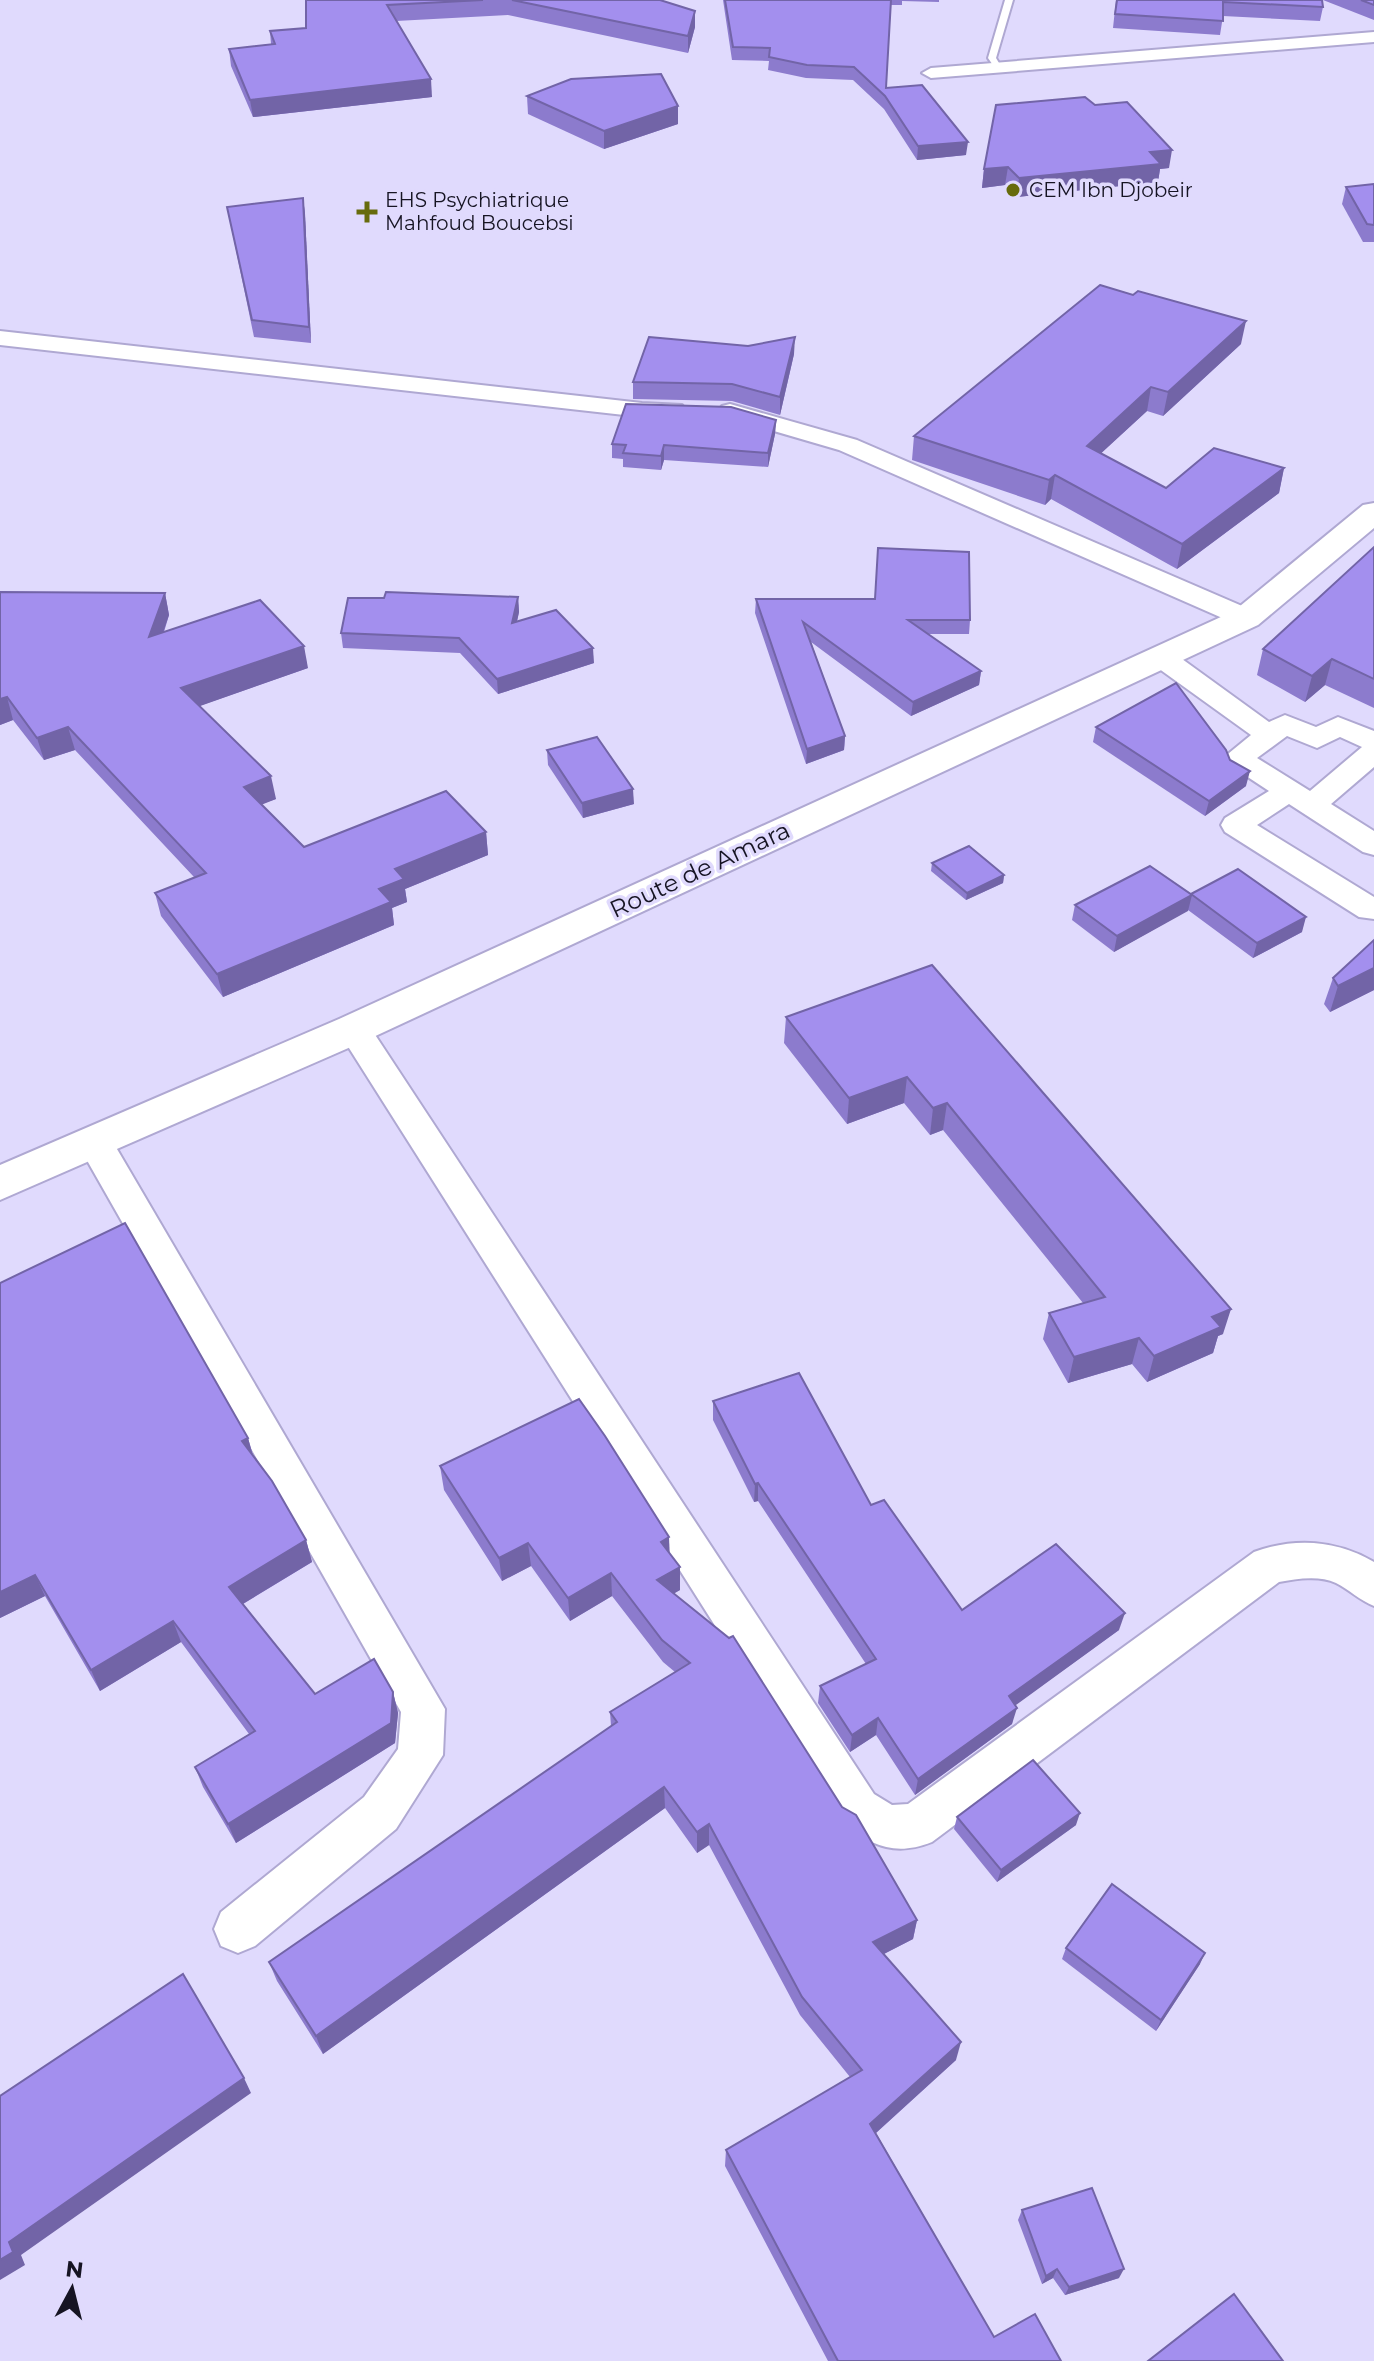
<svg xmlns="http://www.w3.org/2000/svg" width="1374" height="2361" font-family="Montserrat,sans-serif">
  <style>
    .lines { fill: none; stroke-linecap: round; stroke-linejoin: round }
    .service-casing { stroke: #afa8d2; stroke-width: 4 }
    .minor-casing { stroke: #afa8d2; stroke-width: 4 }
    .tertiary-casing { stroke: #afa8d2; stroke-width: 4 }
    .service { fill: #fff; fill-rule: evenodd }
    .minor { fill: #fff; fill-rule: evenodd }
    .tertiary { fill: #fff; fill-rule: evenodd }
    .wall { fill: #8c7bcd }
    .shaded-wall { fill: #7264a7 }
    .building { fill: #a38fee; stroke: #7264a7; stroke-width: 2 }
    .poi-dot { fill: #676b0c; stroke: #e0dafd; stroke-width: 3 }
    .labels { text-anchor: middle; stroke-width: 7; stroke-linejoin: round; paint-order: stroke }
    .far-poi-label { font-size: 20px; fill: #161423; stroke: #e0dafd; text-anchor: start }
    .street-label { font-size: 24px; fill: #161423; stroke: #e0dafd }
  </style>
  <rect width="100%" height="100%" fill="#e0dafd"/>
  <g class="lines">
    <g class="service-casing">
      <polygon id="service" points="1005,0 1013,0 996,58 1002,68 997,71 988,58"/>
    </g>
    <g class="minor-casing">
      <g id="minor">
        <polygon points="1374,32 1374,42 931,78 922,73 931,68"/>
        <polygon points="0,331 642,403 682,405 686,410 682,415 642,417 0,345"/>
        <polygon points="730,404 857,440 1256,612 1259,618 1256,624 1236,624 839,450 722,416 718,411 722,406"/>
        <path d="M1161,649L1171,651L1269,722L1285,715L1316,727L1338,717L1374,731V767L1331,804L1374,831V855L1363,852L1289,804L1257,825L1374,897V919L1359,917L1225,832L1221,825L1225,818L1269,791L1228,764L1223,758L1251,735L1151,663L1147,657L1151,651ZM1287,736L1317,748L1340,737L1362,747L1310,791L1257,758Z"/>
        <path d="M354,1017L366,1021L874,1794L892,1805L908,1804L1254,1552C1295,1537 1337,1540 1374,1562V1606C1359,1600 1350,1590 1336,1583C1319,1575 1296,1579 1279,1582L932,1842C894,1857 875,1845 842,1826L342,1037L337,1029L342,1021Z"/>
        <polygon points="94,1128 107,1132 445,1709 443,1755 396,1829 255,1946 238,1953 221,1946 214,1929 221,1912 364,1797 398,1749 401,1712 76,1141 81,1132"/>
      </g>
    </g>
    <g class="tertiary-casing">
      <polygon id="tertiary" points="1374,503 1374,528 1258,625 369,1039 0,1200 0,1165 339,1019 1234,611 1363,505"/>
    </g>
    <use href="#service" class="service"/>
    <use href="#minor" class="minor"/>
    <use href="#tertiary" class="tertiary"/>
  </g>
  <g class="wall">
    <polygon points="306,0 660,0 695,27 688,53 508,15 396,21 432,97 253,117 231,66 229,49 271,44 270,31 306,28"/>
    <polygon points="723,0 939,0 939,2 902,1 902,5 891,5 886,88 966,155 917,160 884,109 853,80 806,78 768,70 769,61 732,60"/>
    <polygon points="1116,0 1322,0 1323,7 1320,21 1223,16 1220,35 1113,28"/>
    <polygon points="1323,0 1374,0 1374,20"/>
    <polygon points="527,96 678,124 604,149 528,114"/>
    <polygon points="996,105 1169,168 1160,169 1158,182 1017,197 1005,185 982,188 984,169"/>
    <polygon points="1374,184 1374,242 1363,242 1342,204 1346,187"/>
    <polygon points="303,198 305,214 311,343 254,337 227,207"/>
    <polygon points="1241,344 1163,416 1147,411 1101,453 1166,488 1284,468 1279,493 1177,569 1051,499 1045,505 912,460 914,436"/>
    <polygon points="794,354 780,415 732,401 633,399 633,382"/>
    <polygon points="776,420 775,434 768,467 664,460 661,470 623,467 623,459 612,458 612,444"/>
    <polygon points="1374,547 1374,708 1325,685 1305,702 1257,675 1263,649"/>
    <polygon points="0,592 165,593 169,615 164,632 308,668 199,706 276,799 261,804 304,847 486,832 488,855 405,889 407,902 392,908 394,925 223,997 161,916 155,893 194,877 75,750 44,760 13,720 0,725"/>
    <polygon points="518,597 519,612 517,622 594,663 498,694 460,653 343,648 341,633"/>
    <polygon points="756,599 970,620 969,634 928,634 981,671 979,685 911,716 811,642 845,736 844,750 806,764 755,613"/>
    <polygon points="1096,727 1230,760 1246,786 1205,816 1093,742"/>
    <polygon points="547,750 634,804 583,818 548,765"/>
    <polygon points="932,863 1004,875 1003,883 966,900 931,871"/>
    <polygon points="1190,895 1302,932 1253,958 1188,910 1114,952 1072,920 1075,905"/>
    <polygon points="1374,940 1374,990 1330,1012 1324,1004 1333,978"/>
    <polygon points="932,965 1223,1334 1218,1336 1213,1353 1147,1382 1132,1364 1068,1383 1043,1339 1049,1313 1083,1303 943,1130 930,1135 904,1103 847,1124 784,1043 786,1017"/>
    <polygon points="0,1283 248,1438 253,1455 306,1540 312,1562 243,1604 315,1694 393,1692 398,1713 395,1743 236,1843 203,1787 195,1767 249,1734 181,1642 100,1691 45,1596 0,1618"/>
    <polygon points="713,1401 871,1505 962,1610 1119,1630 1015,1705 1012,1724 915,1795 876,1735 850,1752 818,1703 820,1686 866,1664 758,1501 754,1502 713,1420"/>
    <polygon points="440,1466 670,1554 680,1590 674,1593 842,1807 917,1920 913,1939 884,1954 956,2060 876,2133 994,2337 1061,2361 828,2361 725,2166 726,2150 850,2077 800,2015 709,1845 697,1853 665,1808 323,2054 277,1981 269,1962 611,1726 610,1712 675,1672 663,1662 612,1596 570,1621 531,1566 502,1581 444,1490"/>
    <polygon points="957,1817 1076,1825 997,1882 954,1829"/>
    <polygon points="1066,1948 1200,1964 1156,2031 1062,1959"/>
    <polygon points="1022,2210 1119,2278 1065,2295 1053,2278 1042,2284 1018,2220"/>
  </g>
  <g class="shaded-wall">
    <polygon points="695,11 695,27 688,53 688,36"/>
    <polygon points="431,79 432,97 253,117 250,100"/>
    <polygon points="678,106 678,124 604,149 604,131"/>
    <polygon points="968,142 966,155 917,160 918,146"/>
    <polygon points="1172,150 1169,168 1160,169 1158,182 1017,197 1019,178 1150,152"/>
    <polygon points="1008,167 1005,185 982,188 984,169"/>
    <polygon points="303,198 305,214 311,343 309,327"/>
    <polygon points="1246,321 1241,344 1163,416 1168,392"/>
    <polygon points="795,337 794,354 780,415 780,397"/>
    <polygon points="1151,387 1147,411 1083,470 1087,446"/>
    <polygon points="776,420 775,434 768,467 768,453"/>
    <polygon points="664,445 664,460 661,470 661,456"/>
    <polygon points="1284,468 1279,493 1177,569 1182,544"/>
    <polygon points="1055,475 1051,499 1045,505 1049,480"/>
    <polygon points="165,593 169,615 154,659 149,637"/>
    <polygon points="518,597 519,612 513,638 512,623"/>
    <polygon points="304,646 308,668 186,711 181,688"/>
    <polygon points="593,648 594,663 498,694 497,679"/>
    <polygon points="1332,659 1325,685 1305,702 1312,676"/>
    <polygon points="981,671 979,685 911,716 913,702"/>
    <polygon points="7,697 13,720 0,725 0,699"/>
    <polygon points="68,727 75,750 44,760 37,738"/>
    <polygon points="845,736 844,750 806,764 807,749"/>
    <polygon points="1250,771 1246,786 1205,816 1209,801"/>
    <polygon points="271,776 276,799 248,810 244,787"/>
    <polygon points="633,789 634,804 583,818 582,803"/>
    <polygon points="486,832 488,855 405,889 407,902 392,908 394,925 223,997 217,974 379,889 395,869"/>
    <polygon points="1004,875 1003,883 966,900 967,893"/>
    <polygon points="1192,895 1188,911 1114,952 1117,936"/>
    <polygon points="1306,917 1302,932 1253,958 1257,943"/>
    <polygon points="1374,968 1374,990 1330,1012 1338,986"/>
    <polygon points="907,1077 904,1103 847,1124 849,1098"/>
    <polygon points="947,1103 943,1130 930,1135 933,1108"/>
    <polygon points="1231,1309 1223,1334 1218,1336 1213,1353 1147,1382 1154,1356 1212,1317"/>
    <polygon points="1139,1338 1132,1364 1068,1383 1074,1357"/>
    <polygon points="248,1438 254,1460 242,1441"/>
    <polygon points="758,1483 758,1501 754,1502 755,1484"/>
    <polygon points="669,1537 670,1560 661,1542"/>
    <polygon points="306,1540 312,1562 236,1608 229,1587"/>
    <polygon points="528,1543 531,1566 502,1581 499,1558"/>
    <polygon points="680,1567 680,1590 658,1603 657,1580"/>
    <polygon points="611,1573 612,1596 570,1621 568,1598"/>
    <polygon points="35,1575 45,1596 0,1618 0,1592"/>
    <polygon points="1125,1613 1119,1630 1005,1713 1009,1696"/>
    <polygon points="173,1621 181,1642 100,1691 91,1670"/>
    <polygon points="393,1692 398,1713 395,1743 236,1843 228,1824"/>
    <polygon points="1017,1708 1012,1724 915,1795 918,1779"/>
    <polygon points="878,1718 876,1735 850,1752 852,1735"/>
    <polygon points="664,1787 665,1808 323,2054 316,2036"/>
    <polygon points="1080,1813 1076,1825 997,1882 1001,1870"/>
    <polygon points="709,1824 709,1845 697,1853 697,1832"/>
    <polygon points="917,1920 913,1939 870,1961 873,1942"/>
    <polygon points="1205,1953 1200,1964 1156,2031 1161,2020"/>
    <polygon points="961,2042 956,2060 867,2141 870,2124"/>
    <polygon points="244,2078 251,2093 21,2255 25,2265 0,2280 0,2260 9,2242"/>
    <polygon points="1057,2269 1053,2278 1042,2284 1046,2276"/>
    <polygon points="1124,2269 1119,2278 1065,2295 1069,2287"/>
  </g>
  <g class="building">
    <polygon points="306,0 483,0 387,5 431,79 250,100 229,49 275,44 270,31 306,28"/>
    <polygon points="512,0 660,0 695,11 688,36"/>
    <polygon points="725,0 891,0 886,88 922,85 968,142 918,146 885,96 854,67 807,65 769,57 770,48 733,47"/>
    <polygon points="1117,0 1322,0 1323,7 1223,2 1223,21 1115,14"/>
    <polygon points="1361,0 1374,0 1374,5"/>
    <polygon points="661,74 678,106 604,131 527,96 571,79"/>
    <polygon points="1085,97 1095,105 1127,102 1172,150 1150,152 1161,164 1019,178 1008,167 984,169 996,105"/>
    <polygon points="1374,184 1374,225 1367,224 1346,187"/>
    <polygon points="303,198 309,327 252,320 227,207"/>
    <polygon points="1100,285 1133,295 1138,291 1246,321 1168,392 1151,387 1087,446 1166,488 1214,448 1284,468 1182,544 1055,475 1049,480 914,436"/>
    <polygon points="649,337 748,346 795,337 780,397 732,384 633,382"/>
    <polygon points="626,404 731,407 776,420 768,453 664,445 661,456 623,453 626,445 612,444"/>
    <polygon points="1374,547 1374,679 1332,659 1312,676 1263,649"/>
    <polygon points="878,548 969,552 970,620 908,620 981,671 913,702 803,622 845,736 807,749 756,599 875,599"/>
    <polygon points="0,592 165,593 149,637 260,600 304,646 181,688 271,776 244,787 304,847 446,791 486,832 395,869 404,879 379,889 391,902 217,974 155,893 206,873 68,727 37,738 7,697 0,699"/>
    <polygon points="386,592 518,597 512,623 556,610 593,648 497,679 459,638 341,633 348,598 384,598"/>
    <polygon points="1176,683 1226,750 1230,760 1250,771 1209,801 1096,727"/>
    <polygon points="597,737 633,789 582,803 547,750"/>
    <polygon points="969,846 1004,875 967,893 932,863"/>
    <polygon points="1150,866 1192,895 1117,936 1075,905"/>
    <polygon points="1238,869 1306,917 1257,943 1191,894"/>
    <polygon points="1374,940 1374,968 1338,986 1333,978"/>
    <polygon points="932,965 1231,1309 1212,1317 1221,1327 1154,1356 1139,1338 1074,1357 1049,1313 1105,1297 947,1103 933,1108 907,1077 849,1098 786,1017"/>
    <polygon points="125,1223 248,1438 242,1441 272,1481 306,1540 229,1587 315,1694 374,1659 393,1692 391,1723 228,1824 195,1767 255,1731 173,1621 91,1670 35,1575 0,1592 0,1283"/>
    <polygon points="799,1373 871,1505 884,1500 962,1610 1056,1544 1125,1613 1009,1696 1017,1708 918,1779 878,1718 852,1735 820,1686 876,1659 758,1483 755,1484 713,1401"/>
    <polygon points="579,1399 605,1436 669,1537 661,1542 680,1567 657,1580 729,1638 733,1636 842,1807 856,1815 917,1920 873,1942 961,2042 870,2124 994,2337 1035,2314 1061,2361 838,2361 726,2150 862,2070 802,1997 709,1824 697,1832 664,1787 316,2036 269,1962 617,1722 610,1712 690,1663 662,1640 611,1573 568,1598 528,1543 499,1558 440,1466"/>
    <polygon points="1033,1760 1080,1813 1001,1870 957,1817"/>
    <polygon points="1112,1884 1205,1953 1161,2020 1066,1948"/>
    <polygon points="183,1974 244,2078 9,2242 13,2252 0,2260 0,2096"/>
    <polygon points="1092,2188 1124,2269 1069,2287 1057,2269 1046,2276 1022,2210"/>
    <polygon points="1234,2294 1283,2361 1148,2361"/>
  </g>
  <g class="poi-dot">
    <circle cx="1013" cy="190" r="8"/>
    <path d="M363 200h8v8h8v8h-8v8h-8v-8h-8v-8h8z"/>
  </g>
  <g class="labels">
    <g class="far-poi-label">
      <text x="1029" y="197">CEM Ibn Djobeir</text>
      <text x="385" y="207">EHS Psychiatrique<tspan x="385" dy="23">Mahfoud Boucebsi</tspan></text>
    </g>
    <g class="street-label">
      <text transform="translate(700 870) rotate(-25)" y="8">Route de Amara</text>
    </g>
  </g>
  <g transform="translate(72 2289) rotate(7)" stroke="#e0dafd" stroke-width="6" paint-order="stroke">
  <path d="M0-6L14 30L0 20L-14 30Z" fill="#161423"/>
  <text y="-12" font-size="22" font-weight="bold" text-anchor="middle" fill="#161423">N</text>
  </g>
</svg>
